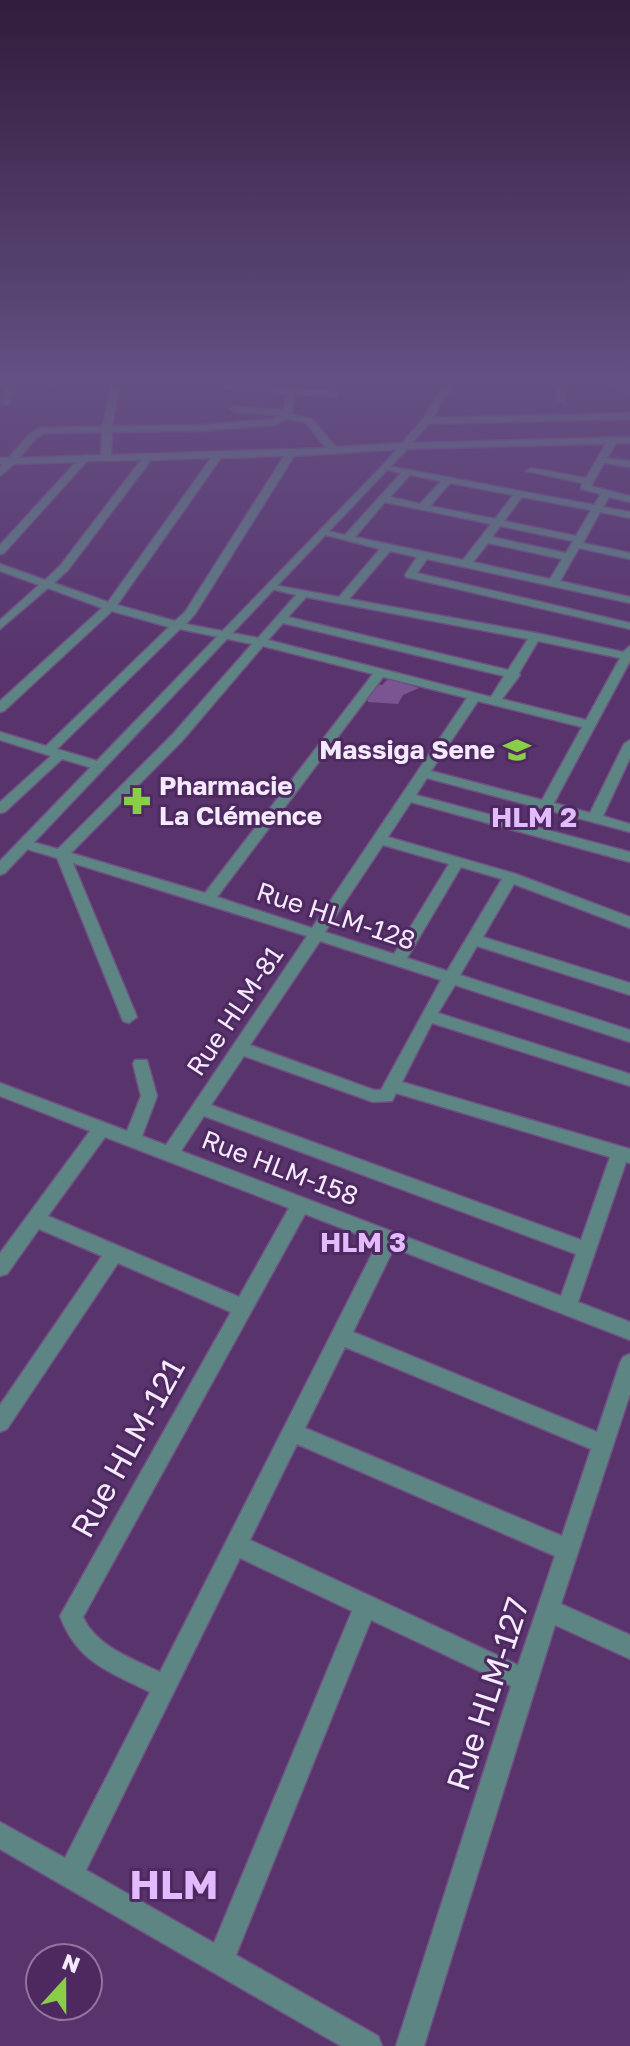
<svg xmlns="http://www.w3.org/2000/svg" width="630" height="2046" font-family="'Golos Text',sans-serif">
  <style>
    .green { fill: #7b5591 }
    .lines { fill: none; stroke-linecap: round; stroke-linejoin: round }
    .minor-casing { stroke: #715083; stroke-width: 3 }
    .tertiary-casing { stroke: #715083; stroke-width: 3 }
    .minor { fill: #5d8583; fill-rule: evenodd }
    .tertiary { fill: #5d8583; fill-rule: evenodd }
    .labels { text-anchor: middle; stroke-width: 6; stroke-linejoin: round; paint-order: stroke }
    .poi-label { font-size: 26px; font-weight: bold; fill: #f5e9fd; stroke: #4d2960; text-anchor: end }
    .street-label { font-size: 26px; fill: #f5e9fd; stroke: #4d2960 }
    .neighbourhood-label { font-size: 28px; font-weight: bold; fill: #e3bafd; stroke: #4d2960 }
    .near-street-label { font-size: 32px; fill: #f5e9fd; stroke: #4d2960 }
    .near-district-label { font-size: 40px; font-weight: bold; fill: #e3bafd; stroke: #4d2960 }
  </style>
  <rect width="100%" height="100%" fill="#58336c"/>
  <polygon class="green" points="389,678 419,688 403,695 398,704 368,702 366,696 377,684 382,685"/>
  <g class="lines">
    <g class="minor-casing">
      <g id="minor">
        <polygon points="8,381 16,381 10,402 6,405 2,402"/>
        <polygon points="50,381 58,381 53,386 50,385"/>
        <path d="M112,381H120L112,426L201,425L272,419L280,415L234,412L229,409L234,406L283,410L286,395L268,389H229L225,386L229,383H266V381H274L276,387L288,390L292,388L336,392V396L333,397L295,394L291,414L312,419L336,447L404,443L409,446L404,449L294,456L195,614L186,624L258,638L296,595L268,588V584L339,597L380,549L318,533L323,530L345,535L401,473L383,469V465L594,505L601,494L581,489L582,483L526,471L531,468L586,478L608,440L613,437L618,440L607,458L630,461V467L604,463L591,486L630,496V502L609,497L603,507L630,512V518L600,512L583,543L630,553V559L579,548L560,581L630,597V603L427,559L417,573L630,623V629L406,577L405,575L417,557L390,551L349,599L536,633L623,652L630,646V661L554,803L590,813L624,744L630,740V758L603,816L630,824V832L427,778L416,795L630,852V862L411,802L388,837L516,874L630,917V928L514,884L483,937L630,983V995L477,946L460,975L630,1030V1042L455,985L438,1013L630,1074V1086L432,1023L402,1082L630,1149V1163L626,1162L578,1302L630,1322V1340L394,1248L353,1332L597,1432L620,1363L623,1357L630,1354V1394L561,1604L630,1635V1659L555,1625L424,2046H396L511,1686L371,1620L236,1955L378,2036L382,2046H341L0,1849V1822L65,1858L150,1692C108,1671 77,1662 60,1616L231,1312L118,1263L7,1429L0,1432V1405L102,1256L39,1229L7,1274L0,1276V1253L90,1131L0,1096V1083L127,1131L141,1096L133,1064L135,1060H147L157,1096L142,1136L166,1145L307,936L73,863L137,1017L129,1023L123,1021L57,858L20,847L18,844L25,840L58,849L172,735L252,644L180,629L57,749L104,763V769L99,770L62,759L5,812L0,813V802L51,756L0,740V732L46,746L169,627L112,611L4,711L0,712V701L102,608L48,588L0,629V620L39,585L0,571V564L45,580L60,566L141,460L87,461L4,553L0,554V545L76,462L14,464L0,476V467L3,464H0V458H8L30,434L40,428L103,426ZM287,419L306,423L326,448L111,455L112,432L201,431L274,425ZM102,432L101,455L19,458L36,438L45,433ZM284,456L185,612L175,621L117,605L221,458ZM211,458L108,602L54,583L68,570L151,460ZM410,475L441,481L420,504L390,497ZM450,483L513,495L495,519L430,506ZM522,497L591,510L576,536L504,521ZM385,502L491,524L463,560L355,537ZM500,526L573,541L566,553L492,537ZM488,543L562,559L550,579L473,562ZM306,597L528,639L508,670L288,617ZM283,623L504,676L491,697L268,640ZM538,641L620,658L586,720L502,699L520,675L519,673ZM263,646L373,674L205,893L71,853L182,741ZM383,677L467,698L312,928L217,897ZM478,701L582,727L542,800L431,771ZM383,845L449,864L394,954L325,932ZM461,867L502,879L447,971L407,958ZM320,941L441,980L381,1090H374L250,1045ZM244,1056L373,1102L392,1101L396,1093L610,1157L581,1240L211,1105ZM204,1116L576,1254L561,1296L181,1151ZM105,1137L289,1208L239,1297L48,1216ZM305,1214L378,1242L160,1672C132,1659 96,1646 83,1617ZM345,1347L591,1449L562,1536L305,1428ZM297,1444L555,1556L518,1665L250,1540ZM240,1558L352,1611L214,1943L86,1870Z"/>
        <polygon points="556,381 564,381 565,402 558,400"/>
        <polygon points="606,381 630,382 630,388 607,383"/>
        <polygon points="630,413 630,419 426,424 421,421 426,418"/>
      </g>
    </g>
    <g class="tertiary-casing">
      <polygon id="tertiary" points="446,381 454,381 431,421 412,443 630,437 630,443 407,449 5,873 0,875 0,861 383,465 422,420"/>
    </g>
    <use href="#minor" class="minor"/>
    <use href="#tertiary" class="tertiary"/>
  </g>
  <linearGradient id="sky" x2="0" y2="1"><stop stop-color="#301c3b"/><stop offset="0.57" stop-color="#645083"/><stop offset="1" stop-color="#645083" stop-opacity="0"/></linearGradient>
  <rect width="630" height="667" fill="url(#sky)"/>
  <defs>
    <g id="school-bare" transform="scale(2.16)"><path d="M0-5L7-2L0 1L-7-2ZM-4 1L0 2.5L4 1V4Q0 6-4 4Z" fill="#8ace47" stroke="#4d2960" stroke-width="2.5" paint-order="stroke"/></g>
    <g id="pharmacy-bare" transform="scale(2.16)"><path d="M-2-6h4v4h4v4h-4v4h-4v-4h-4v-4h4Z" fill="#8ace47" stroke="#4d2960" stroke-width="2.5" paint-order="stroke"/></g>
  </defs>
  <g fill-rule="evenodd">
    <use href="#school-bare" x="517" y="750"/>
    <use href="#pharmacy-bare" x="137" y="801"/>
  </g>
  <g class="labels">
    <g class="poi-label">
      <text x="495" y="759">Massiga Sene</text>
      <text x="159" y="795" text-anchor="start">Pharmacie<tspan x="159" dy="30">La Clémence</tspan></text>
    </g>
    <g class="street-label">
      <text transform="translate(336 916) rotate(18)" y="9">Rue HLM-128</text>
      <text transform="translate(235 1011) rotate(-56)" y="9">Rue HLM-81</text>
      <text transform="translate(280 1168) rotate(21)" y="9">Rue HLM-158</text>
    </g>
    <g class="neighbourhood-label">
      <text x="534" y="827">HLM 2</text>
      <text x="363" y="1252">HLM 3</text>
    </g>
    <g class="near-street-label">
      <text transform="translate(128 1448) rotate(-61)" y="11">Rue HLM-121</text>
      <text transform="translate(488 1694) rotate(-72)" y="11">Rue HLM-127</text>
    </g>
    <g class="near-district-label">
      <text x="174" y="1899">HLM</text>
    </g>
  </g>
  <g transform="translate(64 1982) rotate(21)"><circle r="38" fill="#4d2960" stroke="#90769f" stroke-width="2"/>
  <path d="M0-6L14 30L0 20L-14 30Z" fill="#8ace47"/>
  <text y="-12" font-size="22" font-weight="bold" text-anchor="middle" fill="#f5e9fd">N</text>
  </g>
</svg>
